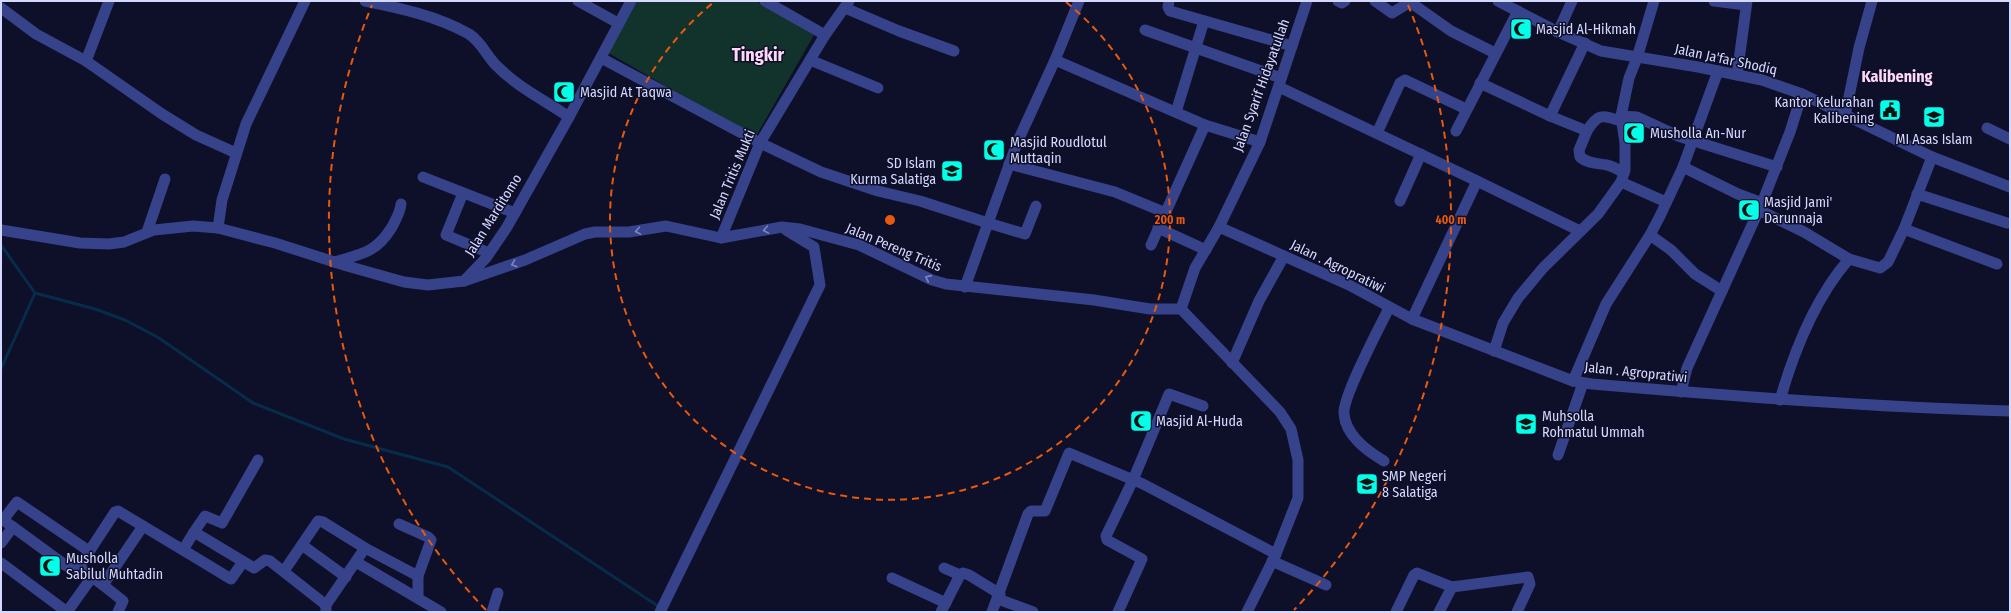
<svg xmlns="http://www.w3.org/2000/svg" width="2011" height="613" font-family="'Fira Sans Condensed',sans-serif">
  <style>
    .green { fill: #11332b }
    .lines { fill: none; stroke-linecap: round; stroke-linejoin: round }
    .stream { stroke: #072c49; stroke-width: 3 }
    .minor { stroke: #36438a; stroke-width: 11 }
    .oneway { stroke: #7e86bf }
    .ring { fill: none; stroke: #e8590c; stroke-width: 2; stroke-dasharray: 7 5 }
    .labels { text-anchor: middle; stroke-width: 3; stroke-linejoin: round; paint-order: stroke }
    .poi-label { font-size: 14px; fill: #d6d9ff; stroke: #0e0f29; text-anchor: start }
    .street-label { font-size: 14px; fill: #d6d9ff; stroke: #0e0f29 }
    .quarter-label { font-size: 16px; font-weight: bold; fill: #ffd8f8; stroke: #0e0f29 }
    .district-label { font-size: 18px; font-weight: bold; fill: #ffd8f8; stroke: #0e0f29 }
    .centre { fill: #e8590c; stroke: #0e0f29; stroke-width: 2 }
    .ring-label { font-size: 12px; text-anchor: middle; font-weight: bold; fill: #e8590c; stroke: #0e0f29; stroke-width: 3; stroke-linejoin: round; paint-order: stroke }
  </style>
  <rect width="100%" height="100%" fill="#0e0f29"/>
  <polygon class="green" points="637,1 756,1 814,35 755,138 607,52"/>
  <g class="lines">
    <g class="stream">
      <polyline points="1,245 35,293 95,309 125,320 159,338 253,403 344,439 448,467 667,612"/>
      <polyline points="1,369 35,293"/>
    </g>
    <g class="minor">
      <path d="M365,1C400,8 437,16 469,34C483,43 487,58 499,68C519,88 546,101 569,117"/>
      <polyline points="578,1 618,23"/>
      <polyline points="765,1 825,35"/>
      <polyline points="1169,1 1168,7 1170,11 1292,46"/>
      <polyline points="1338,1 1342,3 1345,1"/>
      <polyline points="1375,1 1392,13 1410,2 1451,31 1495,53"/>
      <polyline points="1498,1 1558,32 1601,51 1698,67 1762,80 1802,94 1932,157 2010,187"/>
      <polyline points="1714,1 1746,5"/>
      <polyline points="1,8 36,34 86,61 162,114 196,135 236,153"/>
      <polyline points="845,8 899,31 954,51"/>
      <polyline points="1145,30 1281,78"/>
      <polyline points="1558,32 1572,1"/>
      <polyline points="601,58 760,143 821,172 878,191 920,201 988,223 1017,143 1055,60 1079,1"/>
      <polyline points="810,60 878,88"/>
      <polyline points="1055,60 1205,125 1260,142"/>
      <polyline points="86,61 109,1"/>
      <polyline points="1737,75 1747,1"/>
      <polyline points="1480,83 1550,116 1585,43"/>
      <polyline points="1279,87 1477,181 1412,319"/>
      <polyline points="1176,112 1204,21"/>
      <path d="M1550,116L1587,131C1598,113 1602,115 1621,121"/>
      <polyline points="1621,116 1637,117 1678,136 1777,167"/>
      <polyline points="1845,116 1859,48 1872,1"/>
      <polyline points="1987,128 2010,139"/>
      <polyline points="1456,131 1518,11"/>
      <path d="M1587,131L1579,150L1580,157C1588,164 1597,163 1607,165C1613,166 1619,170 1624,173"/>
      <polyline points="1377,133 1400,83 1405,80 1466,109"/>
      <polyline points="1009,164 1115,192 1166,213"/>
      <polyline points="1683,167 1738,194 1762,203"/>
      <polyline points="423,177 515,213"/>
      <polyline points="1477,181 1580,231"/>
      <polyline points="1621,182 1666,202"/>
      <polyline points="463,193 446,235 489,253"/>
      <polyline points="1917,194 2007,223"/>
      <polyline points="1400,201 1421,154"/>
      <polyline points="1759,210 1804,232 1849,259"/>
      <path d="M1219,227L1349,285L1412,319L1573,381L1592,384C1731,396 1870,407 2010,411"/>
      <polyline points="218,228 222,200 246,124 305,1"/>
      <polyline points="1158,228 1206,250"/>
      <polyline points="1904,229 1997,264"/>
      <polyline points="1,230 80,243 109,244 124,242 154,230 193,226 218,228 275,243 347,266 404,282 428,285 464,281 486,258 507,227 569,117 631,1"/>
      <polyline points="147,232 165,179"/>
      <polyline points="1650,235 1671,250 1695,274 1722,291"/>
      <polyline points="721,238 760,143 825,35 849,1"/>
      <polyline points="1151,245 1205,125"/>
      <path d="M334,262C362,254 376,253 392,227C396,219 400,213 401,204"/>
      <polyline points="464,281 525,260 585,234 595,232 629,232 666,226 721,238 782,227 800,229 859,245 932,280 946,284 1094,300 1150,309 1181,309 1280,412 1291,429 1298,460 1298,498 1276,554 1247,612"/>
      <polyline points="965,287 988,223 1025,234 1036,206"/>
      <polyline points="1181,309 1195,268 1219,227 1260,142 1307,1"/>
      <polyline points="1494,351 1503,323 1518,298 1543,268 1598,214 1621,182 1625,170 1625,143 1621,116 1629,78 1637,58 1654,1"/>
      <polyline points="1232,363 1259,301 1284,256"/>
      <polyline points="1573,381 1606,304 1650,235 1660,216 1683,167 1718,71"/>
      <polyline points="1681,392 1687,368 1762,203 1790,132 1802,94"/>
      <path d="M1780,400C1794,351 1815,298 1849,259L1880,268L1888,262L1904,229L1932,157"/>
      <polyline points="1558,455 1583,383"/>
      <path d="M1384,461C1367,451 1346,436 1344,414C1342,398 1380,326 1389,308"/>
      <polyline points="399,524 428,537 431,540 418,576 418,597"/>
      <polyline points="13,527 3,520 17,502 89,551"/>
      <polyline points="194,532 205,516 222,523 258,460"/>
      <polyline points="1,543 13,527 65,565 71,568 79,567 92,577 67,612"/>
      <polyline points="302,545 346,577"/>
      <polyline points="183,550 231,579 243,562"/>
      <polyline points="1272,561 1326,585"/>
      <polyline points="356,562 441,612"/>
      <polyline points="1,563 67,612"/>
      <polyline points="79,567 115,512 118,511 183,550 194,532 254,568 265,560 270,561 326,605"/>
      <polyline points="944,568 960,575"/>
      <polyline points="284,571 318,521 323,522 365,548"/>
      <polyline points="92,577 103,585 143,526"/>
      <polyline points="892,578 946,603"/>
      <polyline points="103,585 123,601 118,612"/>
      <polyline points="1452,587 1528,577 1530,584 1517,612"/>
      <polyline points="998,599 1033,612"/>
      <polyline points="326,611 326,605 365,548 418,576"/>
      <polyline points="492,612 498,593"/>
      <polyline points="660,612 820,285 814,247 786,230"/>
      <polyline points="941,612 960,575 963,573 969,575 1000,594"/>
      <polyline points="992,612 1028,514 1031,511 1045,511 1069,453 1143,484 1276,554"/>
      <polyline points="1118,612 1142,559 1107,540 1106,536 1133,480 1169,394 1203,406"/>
      <polyline points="1396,612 1414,575 1417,573 1452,587 1439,612"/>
    </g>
  </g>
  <defs><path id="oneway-chevron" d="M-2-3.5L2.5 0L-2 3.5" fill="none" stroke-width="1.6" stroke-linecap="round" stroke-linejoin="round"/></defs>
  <g class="oneway">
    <use href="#oneway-chevron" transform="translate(766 230) rotate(170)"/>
    <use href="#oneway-chevron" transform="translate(638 231) rotate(170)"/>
    <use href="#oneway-chevron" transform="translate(514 264) rotate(161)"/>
    <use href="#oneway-chevron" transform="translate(928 278) rotate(-156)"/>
  </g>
  <g class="ring">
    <path d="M1066 2A280 280 0 1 1 714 2"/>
    <path d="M486 610A561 561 0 0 1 372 5M1408 5A561 561 0 0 1 1294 610"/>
  </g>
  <defs>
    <g id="mosque-square" transform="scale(1.15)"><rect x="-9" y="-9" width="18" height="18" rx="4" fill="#02ffe7" stroke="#0e0f29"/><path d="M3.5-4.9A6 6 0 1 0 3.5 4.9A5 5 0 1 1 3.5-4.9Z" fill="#111"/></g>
    <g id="civic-square" transform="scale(1.15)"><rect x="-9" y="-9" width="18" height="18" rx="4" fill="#02ffe7" stroke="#0e0f29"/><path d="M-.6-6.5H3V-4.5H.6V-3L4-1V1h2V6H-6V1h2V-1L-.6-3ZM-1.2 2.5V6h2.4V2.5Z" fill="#111"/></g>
    <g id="school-square" transform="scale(1.15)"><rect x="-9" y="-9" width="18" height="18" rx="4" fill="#02ffe7" stroke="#0e0f29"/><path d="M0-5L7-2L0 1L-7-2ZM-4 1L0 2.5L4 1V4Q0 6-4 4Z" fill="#111"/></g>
  </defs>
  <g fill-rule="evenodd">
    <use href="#mosque-square" x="1521" y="29"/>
    <use href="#mosque-square" x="564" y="92"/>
    <use href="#civic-square" x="1890" y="110"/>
    <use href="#school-square" x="1934" y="117"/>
    <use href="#mosque-square" x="1634" y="133"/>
    <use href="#mosque-square" x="994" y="150"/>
    <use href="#school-square" x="952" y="171"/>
    <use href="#mosque-square" x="1749" y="210"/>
    <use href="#mosque-square" x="1141" y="421"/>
    <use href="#school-square" x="1526" y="424"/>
    <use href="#school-square" x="1367" y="484"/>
    <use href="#mosque-square" x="50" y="566"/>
  </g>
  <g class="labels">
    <g class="poi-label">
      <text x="1536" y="34">Masjid Al-Hikmah</text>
      <text x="580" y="97">Masjid At Taqwa</text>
      <text x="1874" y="107" text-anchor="end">Kantor Kelurahan<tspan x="1874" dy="16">Kalibening</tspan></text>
      <text x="1650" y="138">Musholla An-Nur</text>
      <text x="1934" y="144" text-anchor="middle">MI Asas Islam</text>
      <text x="1010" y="147">Masjid Roudlotul<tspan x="1010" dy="16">Muttaqin</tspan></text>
      <text x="936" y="168" text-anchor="end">SD Islam<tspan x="936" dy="16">Kurma Salatiga</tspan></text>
      <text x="1764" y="207">Masjid Jami'<tspan x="1764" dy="16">Darunnaja</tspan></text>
      <text x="1542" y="421">Muhsolla<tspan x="1542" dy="16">Rohmatul Ummah</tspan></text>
      <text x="1156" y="426">Masjid Al-Huda</text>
      <text x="1382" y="481">SMP Negeri<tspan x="1382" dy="16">8 Salatiga</tspan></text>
      <text x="66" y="563">Musholla<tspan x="66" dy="16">Sabilul Muhtadin</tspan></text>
    </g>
    <g class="street-label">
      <text transform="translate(1726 59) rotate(12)" y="5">Jalan Ja'far Shodiq</text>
      <text transform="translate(1261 85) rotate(-70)" y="5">Jalan Syarif Hidayatullah</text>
      <text transform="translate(732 174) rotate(-67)" y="5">Jalan Tritis Mukti</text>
      <text transform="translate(493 215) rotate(-58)" y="5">Jalan Marditomo</text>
      <text transform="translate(894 247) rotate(23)" y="5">Jalan Pereng Tritis</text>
      <text transform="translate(1338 266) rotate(26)" y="5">Jalan . Agropratiwi</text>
      <text transform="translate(1636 372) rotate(6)" y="5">Jalan . Agropratiwi</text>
    </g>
    <g class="quarter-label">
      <text x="1897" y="82">Kalibening</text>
    </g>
    <g class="district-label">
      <text x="758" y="61">Tingkir</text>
    </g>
  </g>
  <circle cx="890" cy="220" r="6" class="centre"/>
  <g class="ring-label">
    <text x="1170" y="224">200 m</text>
    <text x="1451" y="224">400 m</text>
  </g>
  <rect width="2011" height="613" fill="none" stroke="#d6d9ff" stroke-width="4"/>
</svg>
